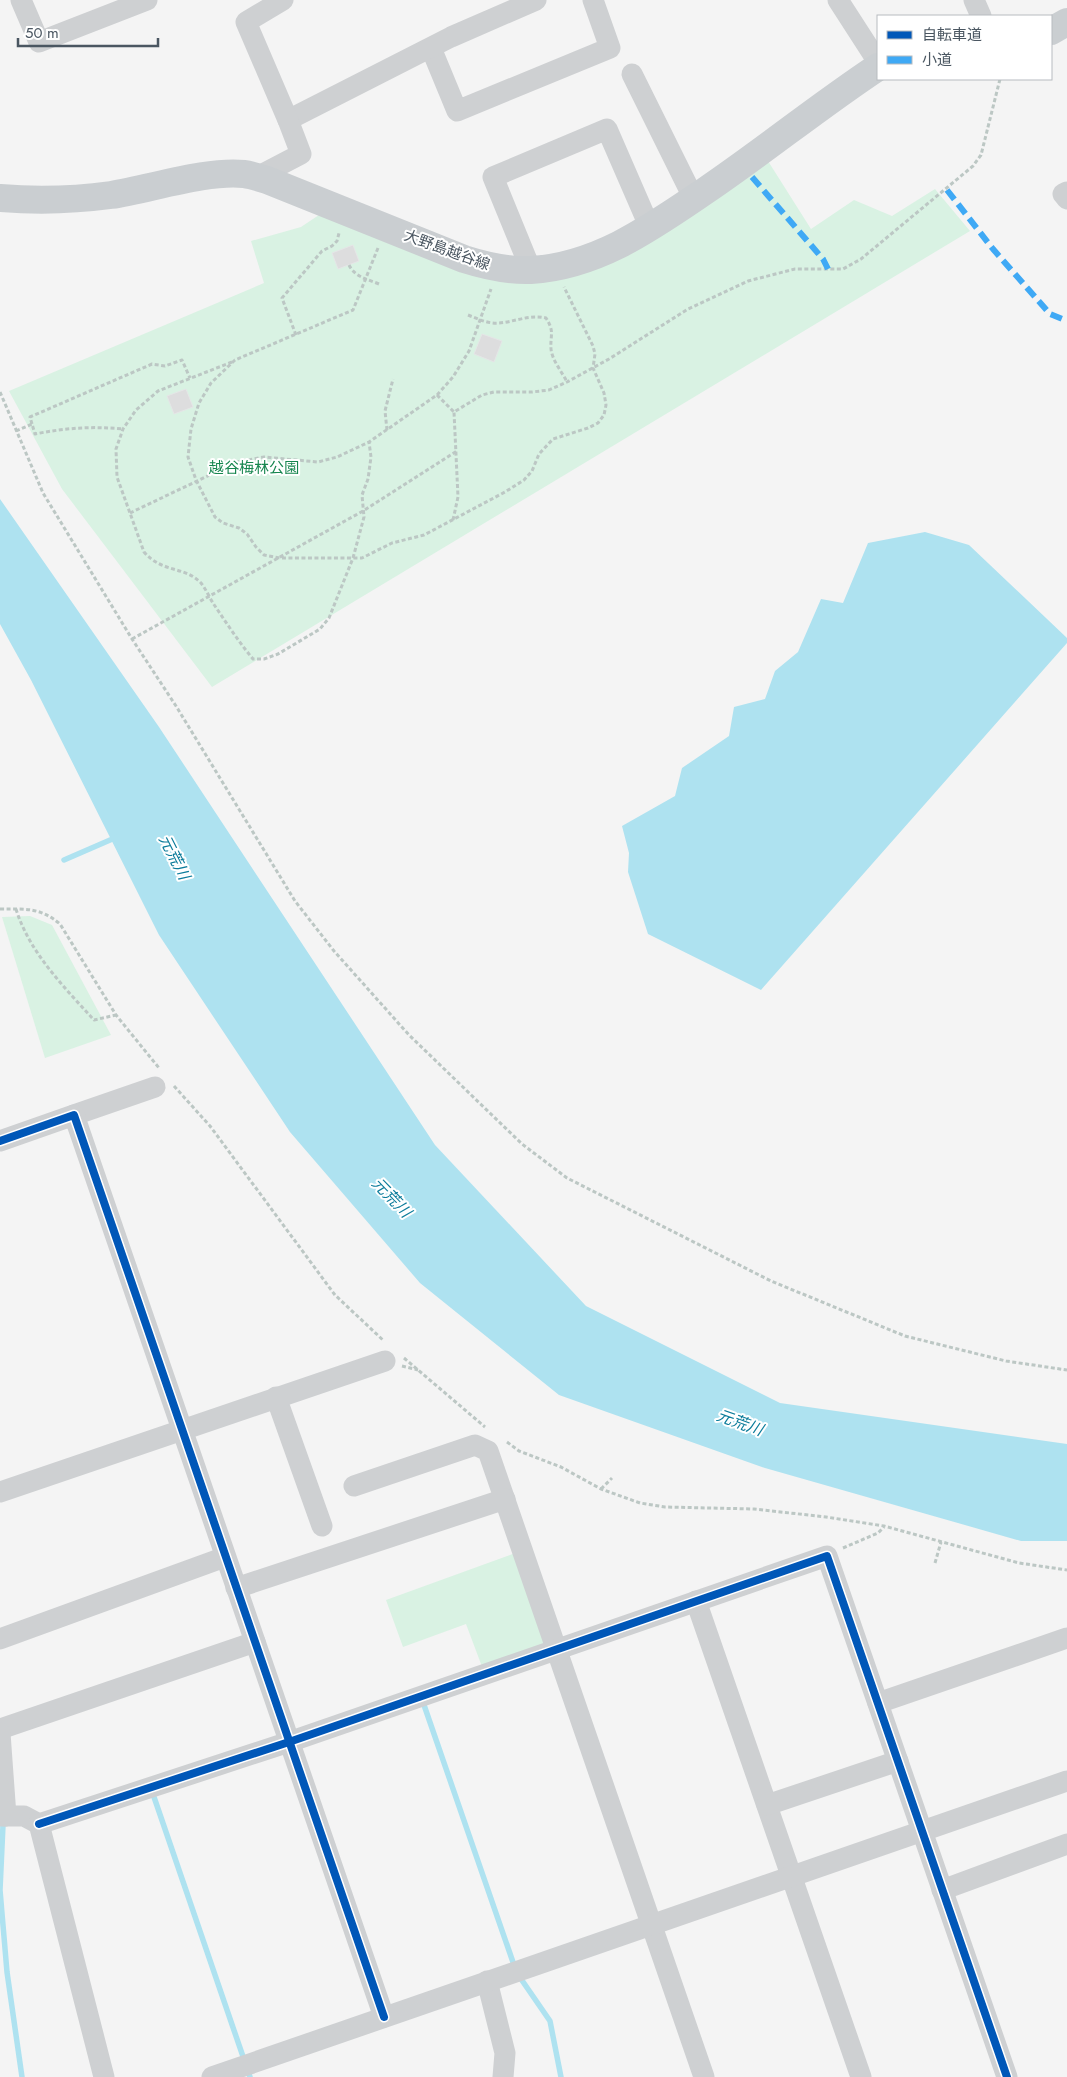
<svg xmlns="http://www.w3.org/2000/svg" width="1067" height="2077" font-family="Jost,'Noto Sans JP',sans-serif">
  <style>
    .green { fill: #d9f2e3 }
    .water { fill: #aee2f0 }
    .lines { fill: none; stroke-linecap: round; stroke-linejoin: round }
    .stream { stroke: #aee2f0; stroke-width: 5.5 }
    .building { fill: #ddddde; stroke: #e5e6e7 }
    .path { stroke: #bcc7c4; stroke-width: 3; stroke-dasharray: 4 2.5; stroke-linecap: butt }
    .minor { stroke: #ced0d2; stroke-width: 21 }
    .major { stroke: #caced1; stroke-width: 28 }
    .quiet { stroke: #3fa9f5; stroke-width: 6; stroke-dasharray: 12 6; stroke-linecap: butt }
    .cycleway-casing { stroke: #fff; stroke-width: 11 }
    .cycleway { stroke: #0057b8; stroke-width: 8 }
    .labels { text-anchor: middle; stroke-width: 4; stroke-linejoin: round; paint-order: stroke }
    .street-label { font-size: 15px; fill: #4a5661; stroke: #fff }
    .park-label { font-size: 15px; fill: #17864f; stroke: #fff }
    .water-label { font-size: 16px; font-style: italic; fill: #0c7c9b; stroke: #fff }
  </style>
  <rect width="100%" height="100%" fill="#f4f4f4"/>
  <g class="green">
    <polygon points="768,161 811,229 854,200 892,216 935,189 970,231 212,687 62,489 9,391 264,283 251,241 301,227 319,215 529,281"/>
    <polygon points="30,916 52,925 111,1035 45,1058 2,917"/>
    <polygon points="518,1552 552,1647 484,1672 466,1624 403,1647 386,1600"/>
  </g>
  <g class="water">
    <polygon points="0,499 159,727 435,1145 586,1306 780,1403 1067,1444 1067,1541 1021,1541 765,1468 559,1395 420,1283 290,1132 159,935 31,680 0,624"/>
    <polygon points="925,532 969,545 1067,638 1067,643 761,990 648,934 628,872 629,853 622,826 675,796 682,768 729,736 734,707 765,699 775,671 798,652 821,599 843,603 868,543"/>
  </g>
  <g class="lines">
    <g class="stream">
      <polyline points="64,860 117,837"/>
      <polyline points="424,1705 515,1968"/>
      <polyline points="154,1797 250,2077"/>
      <polyline points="3,1825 0,1890 7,1972 22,2077"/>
      <polyline points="519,1976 550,2021 561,2077"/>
    </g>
  </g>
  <g class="building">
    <polygon points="353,245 359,261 338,269 332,253"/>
    <polygon points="482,334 502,341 494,362 474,354"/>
    <polygon points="186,389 193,407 174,414 167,396"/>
  </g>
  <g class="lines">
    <g class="path">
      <polyline points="378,248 353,310 235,360 211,383 199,403 191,429 188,457 196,480 215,517 223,523 239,528 247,534 256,547 264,555 280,558 362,558 392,543 424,535 505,492 524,480 532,471 539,454 553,439 588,428 598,423 604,415 606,405 604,393 593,368 595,354 593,346 564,287"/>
      <path d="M349,265C355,277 367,279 379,284"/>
      <path d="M468,315C478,319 488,324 499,323C514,322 530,314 546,318C555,332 550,335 551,349C552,360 562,372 567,382"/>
      <polyline points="296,335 282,298 322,251 332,246 337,241 339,233"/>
      <path d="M232,362L158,391L136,410L123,429L116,449L117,477L144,552C162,573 185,566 201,583C206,589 210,599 215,606C227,624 239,642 253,659H264L278,654L320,629L329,618L353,558L364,517L362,495L368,479L371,457L369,442"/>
      <polyline points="0,392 43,493 132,639 176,706 295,901 334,951 409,1035 522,1144 567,1178 771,1281 905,1336 1006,1361 1067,1370"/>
      <polyline points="437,395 454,412"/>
      <polyline points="32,424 30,417 152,364 165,366 182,360 190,378"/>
      <polyline points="387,430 385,411 393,379"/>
      <path d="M16,431L32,424L35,434C65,428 92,426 123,429"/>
      <polyline points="130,513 237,462 264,457 318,462 337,457 369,442 437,395 453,377 469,351 491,289"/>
      <polyline points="453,520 458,497 454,412 482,395 494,392 532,392 549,390 567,382 609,359 688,309 748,281 795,269 843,269 861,259 973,166 981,155 1000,79"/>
      <polyline points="132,639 363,511 457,451"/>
      <path d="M0,909C25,909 40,907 60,924L116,1015L159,1068"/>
      <path d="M16,909C29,952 64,987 94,1020L116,1015"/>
      <polyline points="174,1086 210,1126 335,1295 384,1341"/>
      <polyline points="404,1358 485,1427"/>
      <polyline points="402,1366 418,1370"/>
      <polyline points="507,1442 519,1451 561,1467 601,1489 640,1503 665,1507 754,1509 826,1517 884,1526 1019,1563 1067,1570"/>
      <polyline points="601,1489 612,1478"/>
      <polyline points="843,1548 878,1533 884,1527"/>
      <polyline points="935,1563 941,1542"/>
    </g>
    <g class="minor">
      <polyline points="21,0 39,42 147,0"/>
      <polyline points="838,0 878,62"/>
      <polyline points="974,0 981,16"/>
      <polyline points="431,48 457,111 610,48 593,0"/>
      <polyline points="632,74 694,199"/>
      <polyline points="288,120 451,37 536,0"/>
      <polyline points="257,177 301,154 288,120 246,22 283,0"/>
      <polyline points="1067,192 1063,194 1067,199"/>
      <polyline points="531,270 493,177 607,129 650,228"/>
      <polyline points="74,1115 155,1087"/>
      <polyline points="0,1141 74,1115 384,2017"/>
      <polyline points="276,1397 322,1526"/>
      <polyline points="354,1486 475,1445 488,1451 704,2077"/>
      <polyline points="0,1492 385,1361"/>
      <polyline points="236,1588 505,1499"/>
      <polyline points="696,1601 861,2077"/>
      <polyline points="0,1639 225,1557"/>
      <polyline points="878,1703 1067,1638"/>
      <polyline points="0,1729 255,1642"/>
      <polyline points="0,1733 6,1816"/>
      <polyline points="767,1805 898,1761"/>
      <polyline points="0,1816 24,1816 39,1824 104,2077"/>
      <polyline points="39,1824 289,1742 827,1556 1007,2077"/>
      <polyline points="942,1890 1067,1844"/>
      <polyline points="487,1981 505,2053 503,2077"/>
      <polyline points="212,2077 1067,1781"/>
    </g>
    <g class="major">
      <polyline points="1051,31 1067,22"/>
      <path d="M0,198C38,201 74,200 111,195C150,189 207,170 244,174C252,175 260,178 267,180L464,259C486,266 507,271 531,270C598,266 652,227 705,191C764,151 819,106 878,67"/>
    </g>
    <g class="quiet">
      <polyline points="752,177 823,259 828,269"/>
      <polyline points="947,190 993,249 1050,314 1067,321"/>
    </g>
    <g class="cycleway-casing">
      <g id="cycleway">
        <polyline points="0,1141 74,1115 384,2017"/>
        <polyline points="39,1824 289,1742 827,1556 1007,2077"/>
      </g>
    </g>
    <use href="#cycleway" class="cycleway"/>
  </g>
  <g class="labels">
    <g class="street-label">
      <text transform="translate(447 250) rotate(20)" y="5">大野島越谷線</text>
    </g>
    <g class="park-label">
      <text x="254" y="473">越谷梅林公園</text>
    </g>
    <g class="water-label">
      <text transform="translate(175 857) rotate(63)" y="6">元荒川</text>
      <text transform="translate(392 1197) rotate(46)" y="6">元荒川</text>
      <text transform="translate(740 1422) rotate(20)" y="6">元荒川</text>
    </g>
  </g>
  <rect x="877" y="15" width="175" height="65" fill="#ffffff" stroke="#b7bbc0"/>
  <rect x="887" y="31" width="25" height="8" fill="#0057b8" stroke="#b7bbc0"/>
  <text x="922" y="40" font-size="15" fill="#4a5661">自転車道</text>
  <rect x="887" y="56" width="25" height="8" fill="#3fa9f5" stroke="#b7bbc0"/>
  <text x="922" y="65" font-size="15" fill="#4a5661">小道</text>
  <path d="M18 38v8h140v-8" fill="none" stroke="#4a5661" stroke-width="2.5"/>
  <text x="25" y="38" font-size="15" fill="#4a5661" stroke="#ffffff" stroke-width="4" paint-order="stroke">50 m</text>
</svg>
